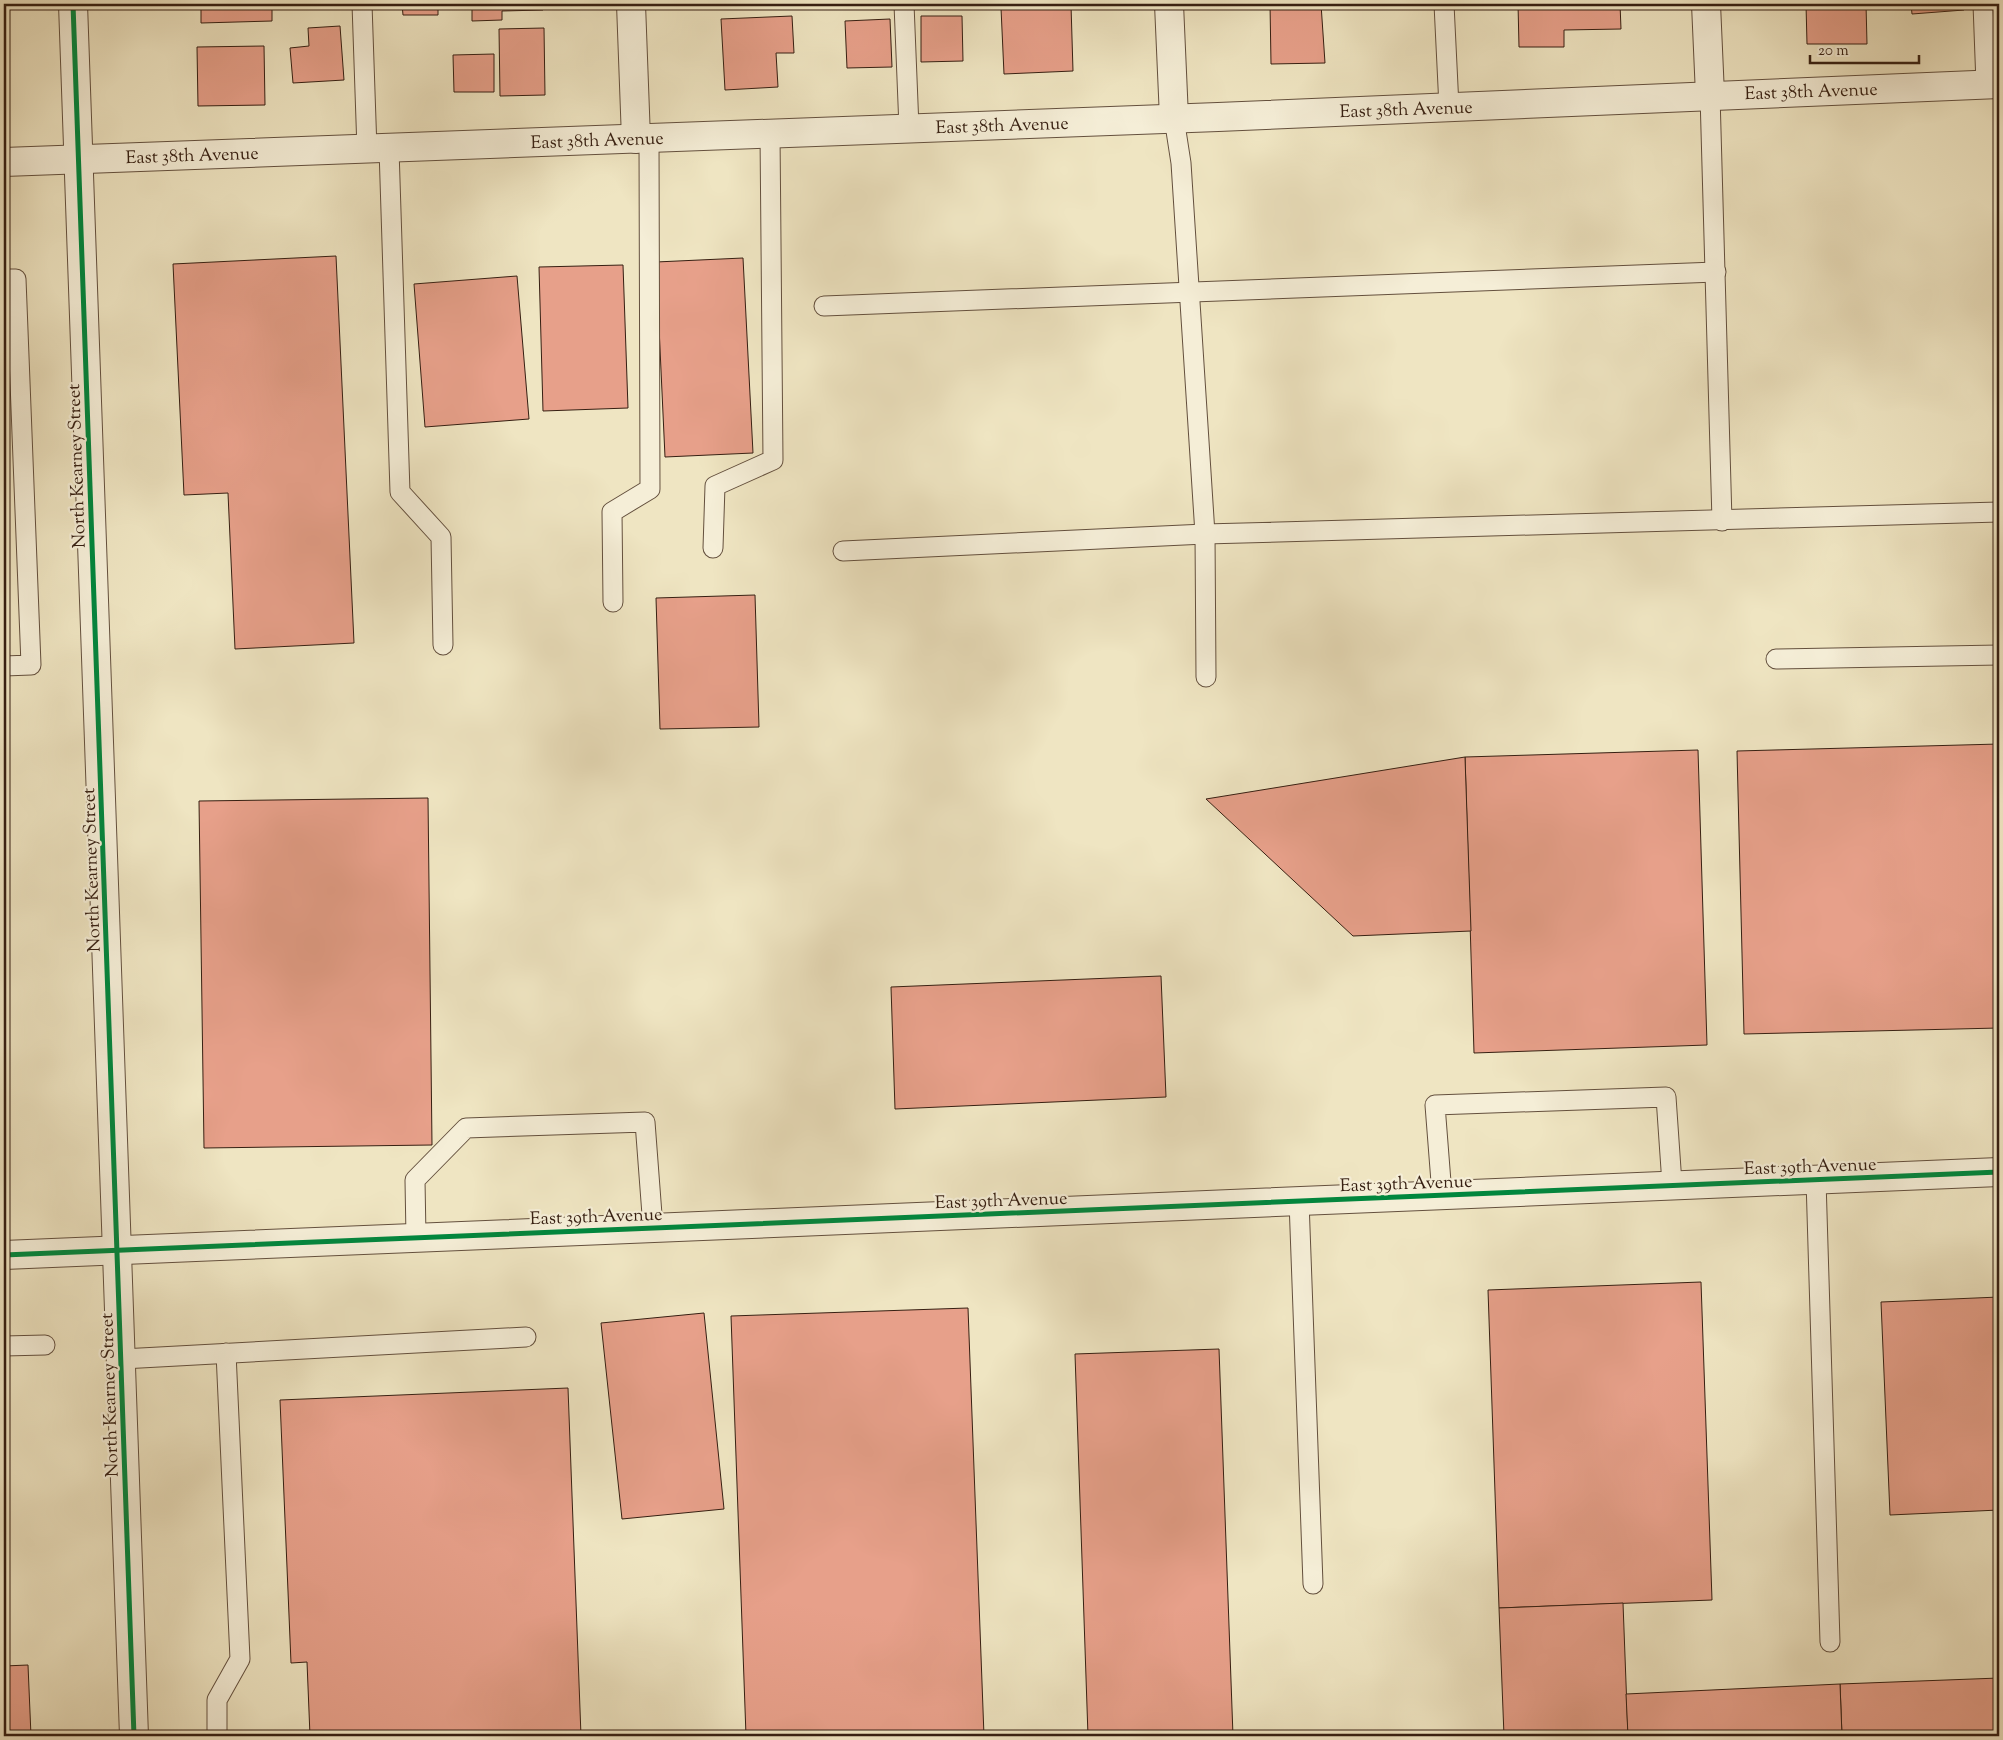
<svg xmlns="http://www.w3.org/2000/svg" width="2003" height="1740" font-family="'Sorts Mill Goudy',serif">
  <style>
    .building { fill: #e7a08a; stroke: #361f12 }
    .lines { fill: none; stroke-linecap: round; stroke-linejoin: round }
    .service-casing { stroke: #64503e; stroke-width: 21 }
    .minor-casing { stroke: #64503e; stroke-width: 30 }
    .tertiary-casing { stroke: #64503e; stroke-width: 30 }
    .service { stroke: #f5eed7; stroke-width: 19 }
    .minor { stroke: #f5eed7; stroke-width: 28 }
    .tertiary { stroke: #f5eed7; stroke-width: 28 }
    .cycleway-casing { stroke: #f5eed7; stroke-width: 8 }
    .cycleway { stroke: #00873e; stroke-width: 5 }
    .labels { text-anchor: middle; stroke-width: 4.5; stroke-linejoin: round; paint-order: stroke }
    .street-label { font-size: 18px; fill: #361f12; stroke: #f5eed7 }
  </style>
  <rect width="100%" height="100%" fill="#efe5c2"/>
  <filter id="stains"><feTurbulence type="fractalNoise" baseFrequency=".004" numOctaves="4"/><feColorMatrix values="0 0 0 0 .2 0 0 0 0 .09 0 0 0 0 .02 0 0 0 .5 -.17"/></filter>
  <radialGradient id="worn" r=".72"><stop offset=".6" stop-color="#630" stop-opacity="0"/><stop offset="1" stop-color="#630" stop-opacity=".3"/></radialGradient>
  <g class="building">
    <polygon points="201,4 272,4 272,21 201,23"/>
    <polygon points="402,4 438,4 438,15 403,15"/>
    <polygon points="472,4 542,4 543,10 502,11 502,20 472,21"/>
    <polygon points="1270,4 1321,4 1325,63 1271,64"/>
    <polygon points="1518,4 1620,4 1621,29 1564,30 1564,47 1519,47"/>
    <polygon points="1806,4 1866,4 1867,44 1807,44"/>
    <polygon points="1911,4 1964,4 1964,10 1912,14"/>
    <polygon points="1071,5 1073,71 1004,74 1001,8"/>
    <polygon points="792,16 794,53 776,53 778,87 725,90 721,19"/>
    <polygon points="921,16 962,16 963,61 921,62"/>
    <polygon points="890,19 892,67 847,68 845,21"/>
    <polygon points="340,26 344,80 293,83 290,48 309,46 308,28"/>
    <polygon points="544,28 545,95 500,96 499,29"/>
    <polygon points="264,46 265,105 198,106 197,47"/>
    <polygon points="494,54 494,92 454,92 453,55"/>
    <polygon points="336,256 354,643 235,649 228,493 184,495 173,264"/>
    <polygon points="743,258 753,453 665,457 656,262"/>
    <polygon points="623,265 628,408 543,411 539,267"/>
    <polygon points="517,276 529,419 425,427 414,284"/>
    <polygon points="4,535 9,608 4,609"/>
    <polygon points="755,595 759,727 660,729 656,598"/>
    <polygon points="1999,744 1999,1028 1744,1034 1737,751"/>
    <polygon points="1698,750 1707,1045 1474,1053 1465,757"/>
    <polygon points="1465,757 1471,931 1353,936 1206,799"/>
    <polygon points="428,798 432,1145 204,1148 199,801"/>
    <polygon points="1161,976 1166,1097 895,1109 891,987"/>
    <polygon points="1701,1282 1712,1600 1499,1608 1488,1290"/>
    <polygon points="1999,1297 1999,1510 1890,1515 1881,1302"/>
    <polygon points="968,1308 984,1736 746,1736 731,1316"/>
    <polygon points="704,1313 724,1509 622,1519 601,1323"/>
    <polygon points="1219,1349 1233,1736 1088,1736 1075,1354"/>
    <polygon points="568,1388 581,1736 310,1736 307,1662 291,1663 280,1400"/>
    <polygon points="1623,1603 1628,1736 1504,1736 1499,1608"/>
    <polygon points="28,1665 31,1736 4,1736 4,1666"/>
    <polygon points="1999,1678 1999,1736 1842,1736 1840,1684"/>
    <polygon points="1840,1684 1842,1736 1628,1736 1626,1694"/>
  </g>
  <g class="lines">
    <g class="service-casing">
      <g id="service">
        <polyline points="362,4 367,150"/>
        <polyline points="904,4 909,128"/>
        <polyline points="1444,4 1449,107"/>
        <polyline points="1983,4 1986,84"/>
        <polyline points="1710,95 1722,521"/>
        <polyline points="1174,118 1181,163 1205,534 1206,677"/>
        <polyline points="389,149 400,492 441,537 443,645"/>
        <polyline points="4,279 16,279 31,665 4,666"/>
        <polyline points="824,306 1716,272"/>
        <polyline points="713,548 715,486 773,460 770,134"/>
        <polyline points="843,551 1205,534 1999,512"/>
        <polyline points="613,602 612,512 650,489 649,138"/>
        <polyline points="1776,659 1999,655"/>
        <polyline points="1816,1180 1830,1642"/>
        <polyline points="1442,1195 1435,1105 1666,1097 1672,1184"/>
        <polyline points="1299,1201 1313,1584"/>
        <polyline points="416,1237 415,1180 466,1128 645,1122 653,1228"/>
        <polyline points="4,1346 45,1345"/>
        <polyline points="122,1359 526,1337"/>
        <polyline points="217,1736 217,1700 240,1659 226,1353"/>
      </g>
    </g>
    <g class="minor-casing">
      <g id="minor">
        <polyline points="631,4 636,139"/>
        <polyline points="1169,4 1174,118"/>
        <polyline points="1706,4 1710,95"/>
        <polyline points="4,1255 1999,1172"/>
      </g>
    </g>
    <g class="tertiary-casing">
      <g id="tertiary">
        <polyline points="73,4 134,1736"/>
        <polyline points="4,162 1218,117 1999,84"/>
      </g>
    </g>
    <use href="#service" class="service"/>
    <use href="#minor" class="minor"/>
    <use href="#tertiary" class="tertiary"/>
    <g class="cycleway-casing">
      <g id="cycleway">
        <polyline points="73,4 134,1736"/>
        <polyline points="4,1255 1999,1172"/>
      </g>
    </g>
    <use href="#cycleway" class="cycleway"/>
  </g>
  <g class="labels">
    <g class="street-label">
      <text transform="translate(1811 91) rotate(-2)" y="6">East 38th Avenue</text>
      <text transform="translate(1406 109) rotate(-2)" y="6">East 38th Avenue</text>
      <text transform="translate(1002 125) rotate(-2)" y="6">East 38th Avenue</text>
      <text transform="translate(597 140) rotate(-2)" y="6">East 38th Avenue</text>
      <text transform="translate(192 155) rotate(-2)" y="6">East 38th Avenue</text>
      <text transform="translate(76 466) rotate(-92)" y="6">North Kearney Street</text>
      <text transform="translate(91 870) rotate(-92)" y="6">North Kearney Street</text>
      <text transform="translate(1810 1166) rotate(-2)" y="6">East 39th Avenue</text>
      <text transform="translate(1406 1183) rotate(-2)" y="6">East 39th Avenue</text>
      <text transform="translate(1001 1200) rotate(-2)" y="6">East 39th Avenue</text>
      <text transform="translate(596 1216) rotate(-2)" y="6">East 39th Avenue</text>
      <text transform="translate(109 1395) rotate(-92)" y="6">North Kearney Street</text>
    </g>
  </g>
  <rect width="2003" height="1740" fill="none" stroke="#efe5c2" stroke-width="20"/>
  <rect x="5" y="5" width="1993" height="1730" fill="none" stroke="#361f12" stroke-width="2.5"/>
  <rect x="10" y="10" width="1983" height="1720" fill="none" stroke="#361f12"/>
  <path d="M1810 55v8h109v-8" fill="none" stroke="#361f12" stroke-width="2.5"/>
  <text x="1818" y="55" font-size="15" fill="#361f12" stroke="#f5eed7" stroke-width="4" paint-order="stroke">20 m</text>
  <rect width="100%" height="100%" filter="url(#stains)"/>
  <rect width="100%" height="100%" fill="url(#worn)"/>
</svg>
